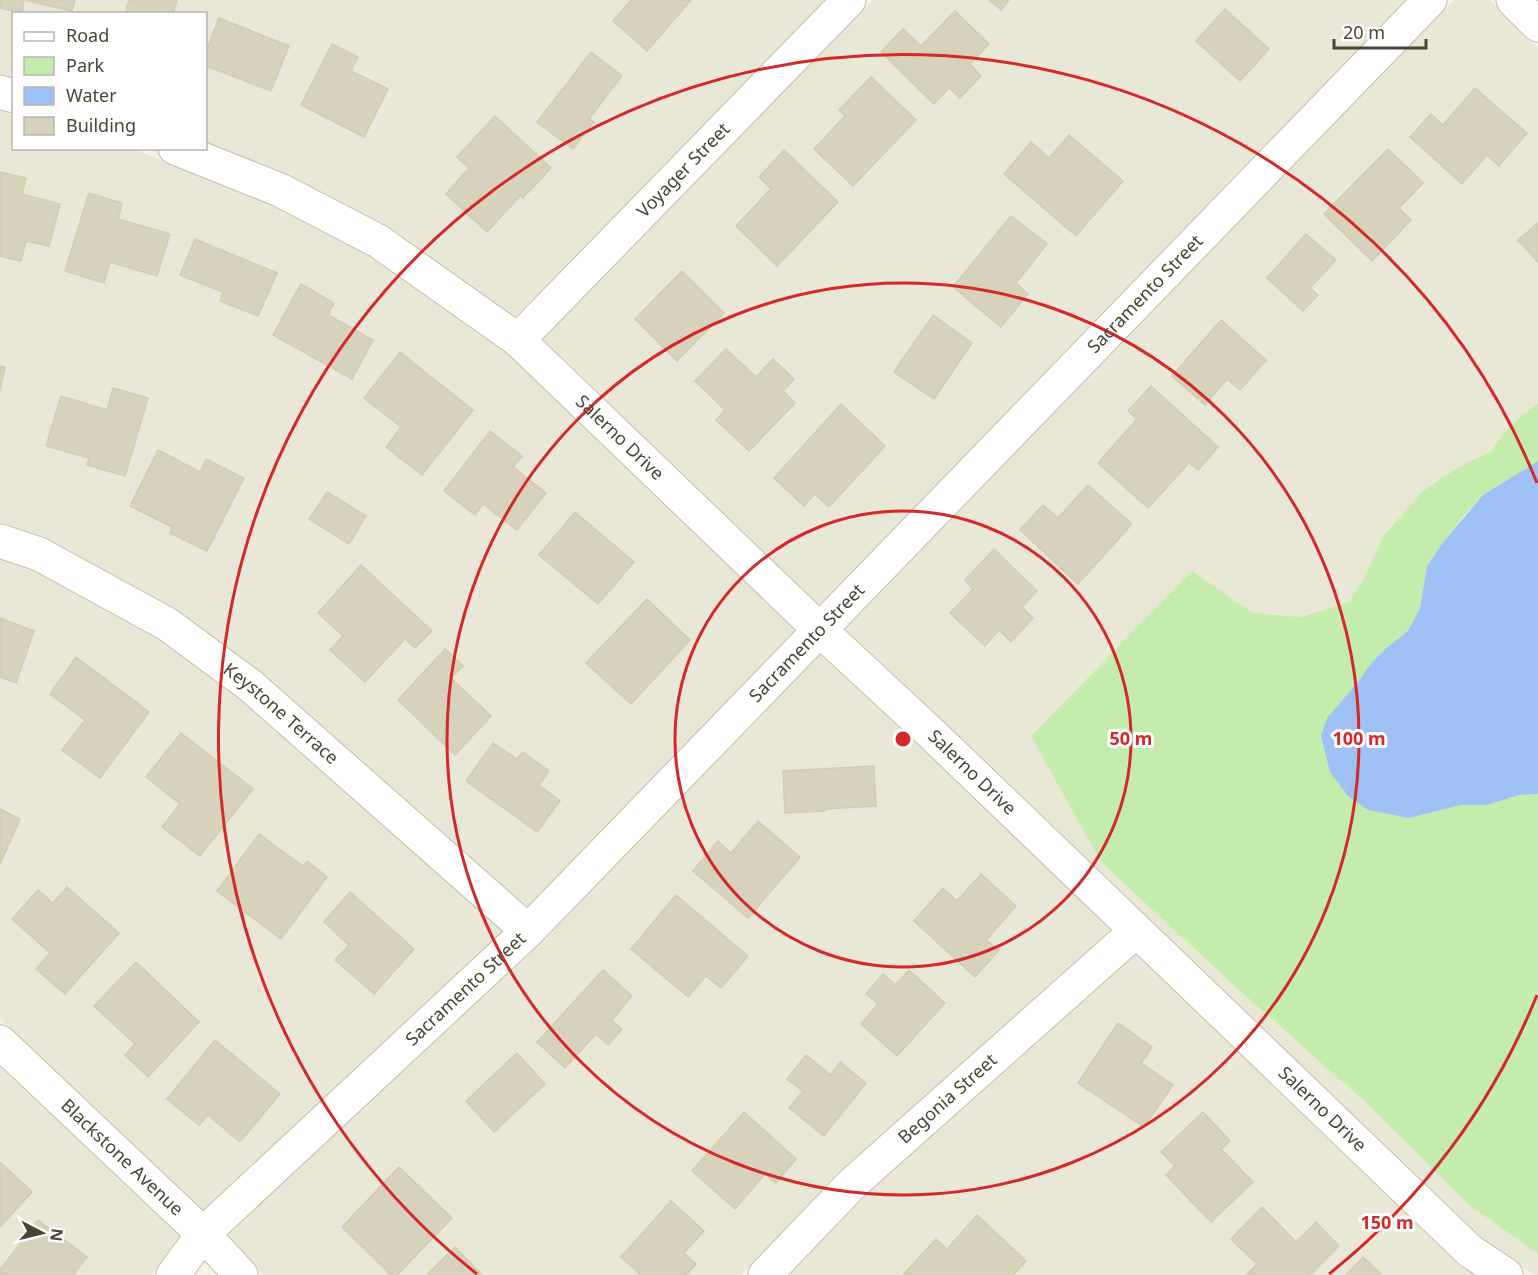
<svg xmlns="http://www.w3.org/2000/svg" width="1538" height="1275" font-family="'Noto Sans',sans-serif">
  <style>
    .residential { fill: #e9e7d5 }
    .green { fill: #c3ecad }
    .water { fill: #9fc1f6 }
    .building { fill: #d7d2bc; stroke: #d3ccae; stroke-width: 1.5 }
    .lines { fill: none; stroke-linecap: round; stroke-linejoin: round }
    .minor-casing { stroke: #c1bea9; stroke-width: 35 }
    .minor { stroke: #fff; stroke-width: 33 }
    .ring { fill: none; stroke: #d62828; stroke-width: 3 }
    .labels { text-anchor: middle; stroke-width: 6; stroke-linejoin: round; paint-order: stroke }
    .street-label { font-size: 18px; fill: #494535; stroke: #fff }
    .centre { fill: #d62828; stroke: #fff; stroke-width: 3 }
    .ring-label { font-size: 18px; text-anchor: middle; font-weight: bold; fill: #d62828; stroke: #fff; stroke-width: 6; stroke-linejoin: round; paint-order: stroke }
  </style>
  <rect width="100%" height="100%" fill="#f5f3e7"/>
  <g class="residential">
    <polygon points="0,0 826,0 515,319 206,144 206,14 14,14 13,79 0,76"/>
    <polygon points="873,0 1407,0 819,606 542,340"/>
    <polygon points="1454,0 1490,0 1538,48 1538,403 1510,426 1490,452 1464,464 1440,479 1423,491 1384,535 1364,578 1351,599 1346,603 1301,617 1253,613 1191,571 1101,862 1229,981 1364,1101 1468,1204 1538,1254 1538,1275 1534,1275 1482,1240 944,724 844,630"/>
    <polygon points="0,108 13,112 14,148 133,149 272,203 368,253 506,351 797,630 527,908 48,540 0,525"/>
    <polygon points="0,557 31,568 157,637 239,697 504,931 203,1211 0,1019"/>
    <polygon points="821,653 919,745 1112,931 838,1174 742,1275 263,1275 226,1235 553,932 552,931"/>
    <polygon points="1136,954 1457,1262 1477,1275 789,1275 865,1195"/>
    <polygon points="0,1064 180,1236 152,1275 0,1275"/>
  </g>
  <polygon class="green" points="1538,403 1538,461 1483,495 1464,516 1444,541 1427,566 1420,608 1408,631 1385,649 1372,662 1358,682 1409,818 1461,805 1487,805 1519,795 1538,794 1538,1254 1468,1204 1364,1101 1229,981 1101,862 1031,736 1192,571 1253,613 1301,617 1346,603 1351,599 1364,578 1384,535 1423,491 1440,479 1464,464 1490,452 1510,426"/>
  <polygon class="water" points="1538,461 1538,794 1519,795 1487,805 1461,805 1409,818 1368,810 1348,796 1330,772 1321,736 1327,718 1358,682 1372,662 1385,649 1408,631 1420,608 1427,566 1444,541 1483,495"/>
  <g class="building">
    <polygon points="0,0 24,0 22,13 0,8"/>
    <polygon points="25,0 75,0 72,11"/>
    <polygon points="129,0 177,0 173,14 125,14"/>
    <polygon points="631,0 691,0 647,51 613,21"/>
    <polygon points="989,0 1009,0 1001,10"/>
    <polygon points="1225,9 1269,49 1240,81 1196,41"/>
    <polygon points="955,11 989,44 970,64 981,76 960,98 949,88 934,104 881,52 903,29 921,46"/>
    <polygon points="219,18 289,46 271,91 206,66 206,52"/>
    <polygon points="332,44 358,57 351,71 388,89 364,137 301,105"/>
    <polygon points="591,52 622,76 589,119 594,122 573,149 537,122"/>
    <polygon points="871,77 916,120 853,186 814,149 845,116 839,110"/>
    <polygon points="1475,88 1527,133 1499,166 1487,155 1462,184 1410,137 1431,114 1443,125"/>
    <polygon points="495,116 551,168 523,198 521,195 487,232 446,194 469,168 457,157"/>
    <polygon points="1069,135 1123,181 1076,236 1004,174 1031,142 1049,158"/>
    <polygon points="1388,149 1423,183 1399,208 1411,220 1372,261 1324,214"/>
    <polygon points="784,150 838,202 777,266 736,226 771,189 759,177"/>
    <polygon points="0,172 26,178 22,194 60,204 49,246 26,241 21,261 0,256"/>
    <polygon points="89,193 122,203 118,219 170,234 157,276 110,262 104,283 65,271"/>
    <polygon points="1011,216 1047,244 1016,283 1028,294 1001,327 953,287"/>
    <polygon points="1538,223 1538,262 1518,240"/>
    <polygon points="1306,234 1336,260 1310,288 1318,295 1303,311 1267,278"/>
    <polygon points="195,239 277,273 258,316 220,301 223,292 180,275"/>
    <polygon points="682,271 724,313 677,361 635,319"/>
    <polygon points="301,284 334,303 328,315 373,340 352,379 273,335"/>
    <polygon points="933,315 972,343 934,399 894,372"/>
    <polygon points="1221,320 1266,360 1240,390 1227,379 1205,405 1172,376"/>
    <polygon points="726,349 756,377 773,359 794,379 783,391 795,403 749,451 716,420 725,410 695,381"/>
    <polygon points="400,352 473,410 422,475 386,447 401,427 364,398"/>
    <polygon points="0,366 5,367 0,391"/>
    <polygon points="1151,386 1218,447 1198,470 1189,463 1148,508 1098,463 1137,419 1128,411"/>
    <polygon points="113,388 148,398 125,476 87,465 89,458 46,446 61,396 107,410"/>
    <polygon points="841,404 885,446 829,507 815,494 804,506 774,478"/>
    <polygon points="490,431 522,456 513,467 546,493 517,530 483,504 475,515 444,491"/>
    <polygon points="158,450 200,472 206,459 244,478 207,551 170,533 172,527 130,506"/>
    <polygon points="1088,485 1132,524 1078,584 1020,530 1043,505 1058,518"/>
    <polygon points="327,492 366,516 349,544 309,519"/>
    <polygon points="575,512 634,562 598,604 539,555"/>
    <polygon points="994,549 1037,591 1022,607 1033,618 1011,642 999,630 985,646 950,613 973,589 965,580"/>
    <polygon points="361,565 432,631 415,648 405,639 365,682 330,650 343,636 318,613"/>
    <polygon points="647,599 690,640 631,704 586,663"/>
    <polygon points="0,618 34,631 16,683 0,677"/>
    <polygon points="445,649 463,666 451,678 491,716 455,755 398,700"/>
    <polygon points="76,657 149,712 100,778 62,750 85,720 50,694"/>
    <polygon points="181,733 253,789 200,856 162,827 180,804 146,777"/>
    <polygon points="493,743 517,759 523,752 549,771 539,785 560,801 537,832 466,781"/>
    <polygon points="874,766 876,806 825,809 825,811 785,813 783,771"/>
    <polygon points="0,809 20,819 0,864"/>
    <polygon points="758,821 800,857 748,918 693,871 718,841 731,853"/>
    <polygon points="259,834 303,866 307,861 327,877 281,939 217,891"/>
    <polygon points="981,874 1016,906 986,940 999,950 975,977 914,921 943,888 957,901"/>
    <polygon points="67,887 119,933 65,994 36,969 50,953 12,919 38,890 53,903"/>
    <polygon points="350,892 414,949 374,994 335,960 349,945 324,922"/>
    <polygon points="676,895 748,956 721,988 706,976 688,997 631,949"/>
    <polygon points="136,962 199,1022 148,1077 125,1055 135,1044 94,1006"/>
    <polygon points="603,970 632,996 612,1020 622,1029 608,1045 596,1034 565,1068 537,1042"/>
    <polygon points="909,970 945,1003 897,1056 861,1024 878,1004 866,994 883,974 896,985"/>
    <polygon points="1118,1023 1152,1047 1141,1063 1173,1085 1144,1127 1078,1083"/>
    <polygon points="215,1040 280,1094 240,1142 208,1115 199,1125 167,1099"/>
    <polygon points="517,1053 545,1084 494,1132 466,1101"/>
    <polygon points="806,1055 831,1075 840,1062 866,1083 824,1136 789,1108 803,1091 787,1079"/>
    <polygon points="744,1112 796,1159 776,1183 765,1174 735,1209 692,1171"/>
    <polygon points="1203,1112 1230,1141 1221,1149 1253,1182 1211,1222 1166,1175 1175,1166 1161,1152"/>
    <polygon points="0,1162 32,1192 0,1227"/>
    <polygon points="399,1167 452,1218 397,1275 391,1275 342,1227"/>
    <polygon points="671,1201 704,1231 684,1253 696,1264 686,1275 641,1275 621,1257"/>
    <polygon points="1262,1207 1296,1242 1316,1222 1339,1246 1310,1275 1246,1275 1257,1264 1231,1239"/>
    <polygon points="977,1215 1026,1261 1013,1275 903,1275 936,1239 947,1249"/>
    <polygon points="38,1220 87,1257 73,1275 0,1275 0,1270"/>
    <polygon points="455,1247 482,1275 427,1275"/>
    <polygon points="1363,1257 1382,1275 1346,1275"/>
  </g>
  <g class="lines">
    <g class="minor-casing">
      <g id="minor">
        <polyline points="1513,0 1538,25"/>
        <polyline points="0,92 14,96"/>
        <path id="s1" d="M175,148L280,190L378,241L518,340L820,630L932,734L1470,1251L1506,1275"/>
        <path id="s2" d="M518,340L849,0"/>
        <path id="s3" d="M0,541L39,554L167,624L251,686L528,931"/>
        <path id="s4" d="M0,1042L203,1234L241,1275"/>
        <path id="s5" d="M173,1275L203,1234L528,931L1430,0"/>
        <path id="s6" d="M765,1275L852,1184L1136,931"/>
      </g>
    </g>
    <use href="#minor" class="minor"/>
  </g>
  <g class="ring">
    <circle cx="903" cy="739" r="228"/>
    <circle cx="903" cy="739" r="456"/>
    <path d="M1537 995A684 684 0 0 1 1329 1274M477 1274A684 684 0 1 1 1537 483"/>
  </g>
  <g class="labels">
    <g class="street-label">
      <text dy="6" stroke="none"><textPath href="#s2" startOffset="237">Voyager Street</textPath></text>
      <text dy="6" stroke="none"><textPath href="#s5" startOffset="1382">Sacramento Street</textPath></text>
      <text dy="6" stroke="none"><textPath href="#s1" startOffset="536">Salerno Drive</textPath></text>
      <text dy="6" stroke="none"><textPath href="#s5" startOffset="896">Sacramento Street</textPath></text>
      <text dy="6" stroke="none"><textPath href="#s3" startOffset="332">Keystone Terrace</textPath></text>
      <text dy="6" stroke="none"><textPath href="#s1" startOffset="1022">Salerno Drive</textPath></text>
      <text dy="6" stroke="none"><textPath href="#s5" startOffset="410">Sacramento Street</textPath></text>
      <text dy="6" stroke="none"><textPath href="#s6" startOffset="254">Begonia Street</textPath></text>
      <text dy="6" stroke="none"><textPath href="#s1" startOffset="1508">Salerno Drive</textPath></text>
      <text dy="6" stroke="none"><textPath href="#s4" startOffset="168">Blackstone Avenue</textPath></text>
    </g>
  </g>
  <circle cx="903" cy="739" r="9" class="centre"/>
  <g class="ring-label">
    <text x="1131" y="745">50 m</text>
    <text x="1359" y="745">100 m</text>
    <text x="1387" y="1229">150 m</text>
  </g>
  <rect x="12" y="12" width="195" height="138" fill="#ffffff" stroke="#b6b5ae" stroke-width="1.5"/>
  <rect x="24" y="32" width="30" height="9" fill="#ffffff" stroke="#b6b5ae" stroke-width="1.5"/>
  <text x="66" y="42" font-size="18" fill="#494535">Road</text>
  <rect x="24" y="57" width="30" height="18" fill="#c3ecad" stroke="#b6b5ae" stroke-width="1.5"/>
  <text x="66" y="72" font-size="18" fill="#494535">Park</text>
  <rect x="24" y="87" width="30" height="18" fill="#9fc1f6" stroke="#b6b5ae" stroke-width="1.5"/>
  <text x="66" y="102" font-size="18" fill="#494535">Water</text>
  <rect x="24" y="117" width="30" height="18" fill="#d7d2bc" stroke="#b6b5ae" stroke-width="1.5"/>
  <text x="66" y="132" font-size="18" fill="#494535">Building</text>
  <g transform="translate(42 1233) rotate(97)" stroke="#ffffff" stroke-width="4.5" paint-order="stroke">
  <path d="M0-4.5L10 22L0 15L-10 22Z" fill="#494535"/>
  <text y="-9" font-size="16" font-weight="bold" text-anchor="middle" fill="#494535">N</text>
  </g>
  <path d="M1334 39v9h92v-9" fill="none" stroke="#494535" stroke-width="3"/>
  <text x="1343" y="39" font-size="18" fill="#494535" stroke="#ffffff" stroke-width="4.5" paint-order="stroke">20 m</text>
</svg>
